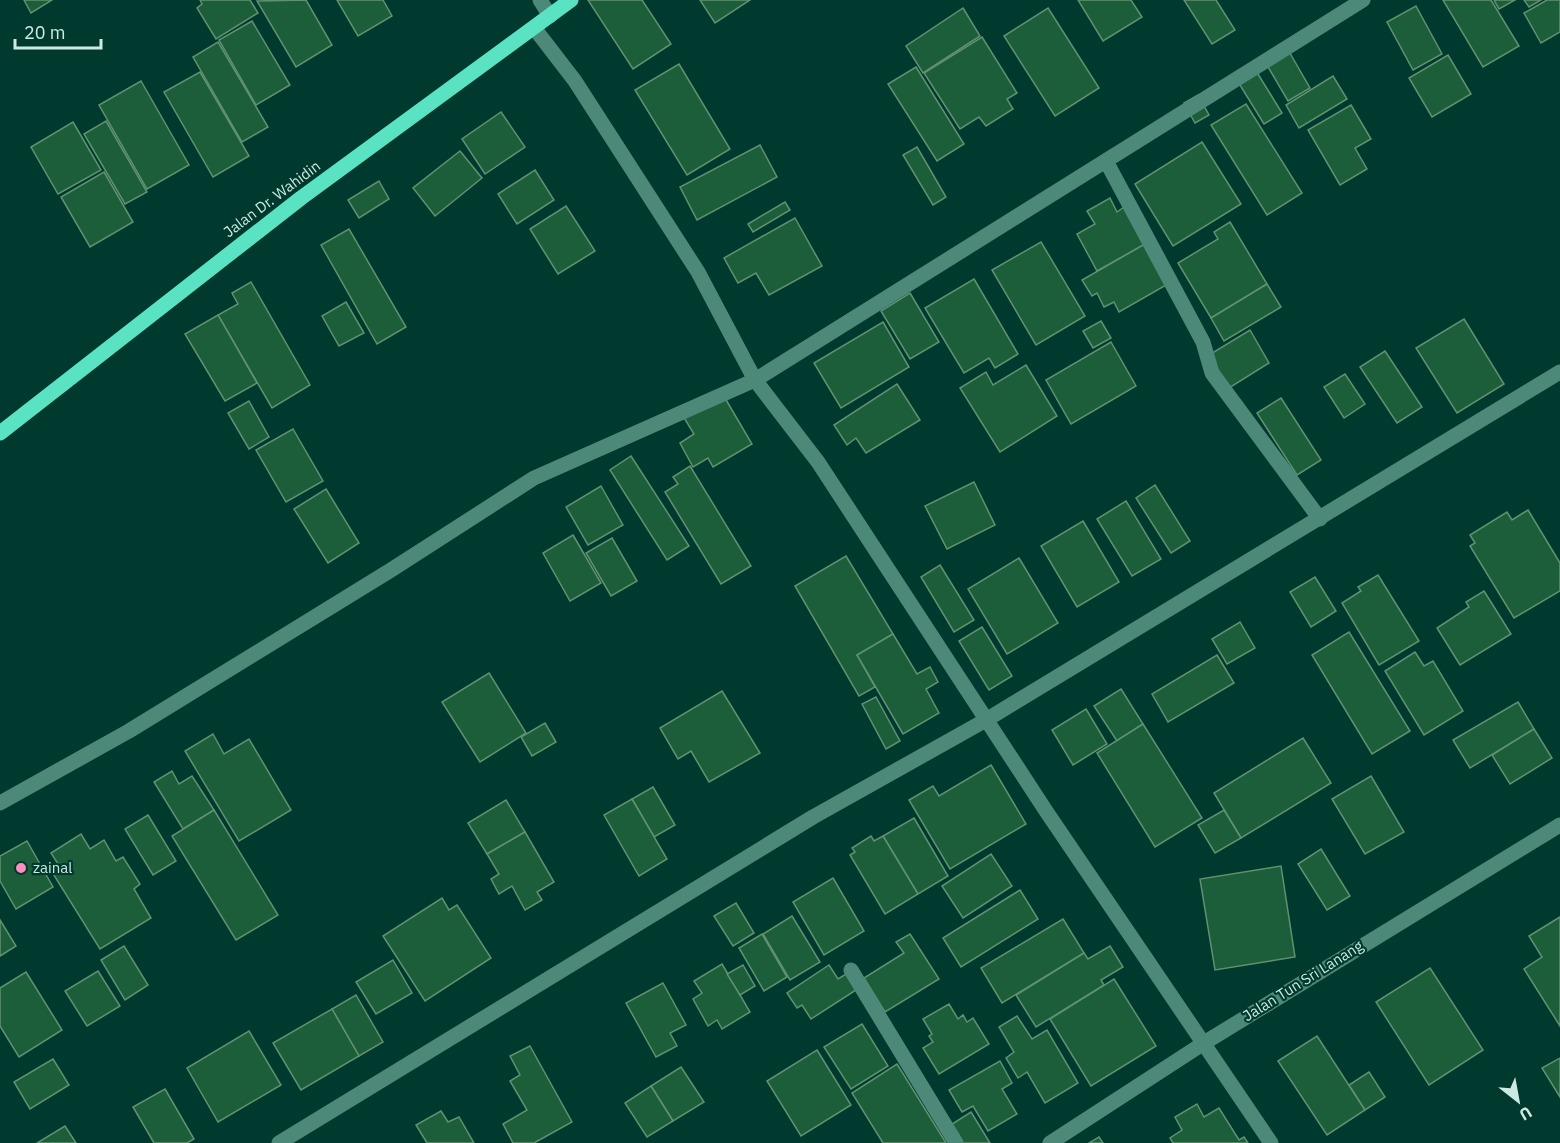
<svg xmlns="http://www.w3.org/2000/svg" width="1560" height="1143" font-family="'IBM Plex Sans',sans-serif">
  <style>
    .building { fill: #1c5e39; stroke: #609271; stroke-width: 1.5 }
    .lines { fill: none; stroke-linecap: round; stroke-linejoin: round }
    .minor { stroke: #4d8979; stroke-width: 15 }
    .major { stroke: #5ae3c3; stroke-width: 15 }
    .poi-dot { fill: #fe8ebc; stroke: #00392e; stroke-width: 2 }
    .labels { text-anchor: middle; stroke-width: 4.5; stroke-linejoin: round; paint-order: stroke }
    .street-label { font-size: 15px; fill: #cbebe1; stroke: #00392e }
    .poi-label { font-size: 15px; fill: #cbebe1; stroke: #00392e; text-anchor: start }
  </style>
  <rect width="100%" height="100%" fill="#00392e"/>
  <g class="building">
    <polygon points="24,0 52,0 31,13"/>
    <polygon points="200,0 250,0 258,13 216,39 197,8 202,4"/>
    <polygon points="306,0 332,45 296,67 257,1"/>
    <polygon points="337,0 383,0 392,16 358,36"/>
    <polygon points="588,0 642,0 671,44 633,69"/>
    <polygon points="700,0 750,0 715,23"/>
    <polygon points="1078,0 1131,0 1142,17 1103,41"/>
    <polygon points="1184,0 1216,0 1235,30 1212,44"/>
    <polygon points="1443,0 1491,0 1519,46 1483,67"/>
    <polygon points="1494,0 1515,0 1499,9"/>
    <polygon points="1524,0 1541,0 1529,7"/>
    <polygon points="1547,0 1560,0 1560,32 1541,43 1524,13"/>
    <polygon points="1416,6 1442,54 1413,70 1387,22"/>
    <polygon points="963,8 980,36 923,73 906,46"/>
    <polygon points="1048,8 1099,88 1055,116 1004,36"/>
    <polygon points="252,21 290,85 256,105 219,40"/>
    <polygon points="982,37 1017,93 1007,99 1013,109 986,126 979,117 960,129 924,73"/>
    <polygon points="218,42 268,127 242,142 193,57"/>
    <polygon points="1287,48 1310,88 1288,101 1264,60"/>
    <polygon points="1448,55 1471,94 1432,117 1409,78"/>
    <polygon points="679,64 730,149 687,175 635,90"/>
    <polygon points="1253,66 1282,113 1264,124 1235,77"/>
    <polygon points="916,67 964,144 937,161 888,84"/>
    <polygon points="200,72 249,156 213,177 164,92"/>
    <polygon points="1333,76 1347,99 1299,128 1286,105"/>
    <polygon points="141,81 189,165 147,189 99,105"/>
    <polygon points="1198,95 1209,115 1195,123 1184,103"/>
    <polygon points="1246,104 1302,193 1267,215 1211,125"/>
    <polygon points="1351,105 1371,139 1355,148 1367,169 1340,185 1308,130"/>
    <polygon points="501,112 525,147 485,174 462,139"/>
    <polygon points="106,121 147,192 125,204 84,134"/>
    <polygon points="73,122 101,170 58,194 31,147"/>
    <polygon points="1202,142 1241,204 1173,246 1135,184"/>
    <polygon points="760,145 777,177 697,220 680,187"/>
    <polygon points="917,147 946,197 933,205 903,155"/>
    <polygon points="460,151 482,178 435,216 413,188"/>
    <polygon points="535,170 554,200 517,224 498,194"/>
    <polygon points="104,172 133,222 90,247 61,197"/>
    <polygon points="379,181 389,199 359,218 348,200"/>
    <polygon points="1110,198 1117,212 1124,207 1145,244 1097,271 1077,234 1095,224 1087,211"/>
    <polygon points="785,202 790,210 753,232 748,224"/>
    <polygon points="566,206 595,251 558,274 530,229"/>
    <polygon points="795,218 822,266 769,295 756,273 738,283 724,258"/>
    <polygon points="1230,222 1267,284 1211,318 1178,263 1218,239 1214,232"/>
    <polygon points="349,229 406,327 377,344 321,245"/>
    <polygon points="1041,242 1085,316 1036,345 992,270"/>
    <polygon points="1145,244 1168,284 1119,312 1114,302 1104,307 1097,293 1092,296 1082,280"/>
    <polygon points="974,279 1018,354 995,368 989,358 964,373 925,308"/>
    <polygon points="251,282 310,385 272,408 218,315 238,304 232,293"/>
    <polygon points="1267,284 1281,307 1224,341 1211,318"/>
    <polygon points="910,293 939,342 910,359 881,311"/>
    <polygon points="346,302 364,333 339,346 322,316"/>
    <polygon points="218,315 257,383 225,401 185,334"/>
    <polygon points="1464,319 1504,384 1457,413 1416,348"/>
    <polygon points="1101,321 1111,338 1093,348 1083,331"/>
    <polygon points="883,322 909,367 841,408 814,363"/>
    <polygon points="1250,330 1269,363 1229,388 1209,355"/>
    <polygon points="1111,342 1136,386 1071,424 1046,380"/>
    <polygon points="1385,351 1422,407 1397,423 1360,367"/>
    <polygon points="1026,365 1057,416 1000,452 960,388 986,372 993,385"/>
    <polygon points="1345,374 1365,404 1344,418 1324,387"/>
    <polygon points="897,384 920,420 866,453 856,438 847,445 834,425"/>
    <polygon points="722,393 752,444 713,467 708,458 693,467 680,443 694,434 683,416"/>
    <polygon points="1281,398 1321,460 1297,475 1257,413"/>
    <polygon points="249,401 269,437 249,449 228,413"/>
    <polygon points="293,429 323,481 286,502 256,450"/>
    <polygon points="631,456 689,546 667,560 610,470"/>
    <polygon points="690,466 751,566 721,584 665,492 678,484 673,477"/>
    <polygon points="974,482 995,525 947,549 925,506"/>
    <polygon points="1155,485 1190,541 1171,553 1136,498"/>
    <polygon points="601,486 623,525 588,545 566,507"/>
    <polygon points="326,489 359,543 328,563 294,509"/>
    <polygon points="1126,501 1161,559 1132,576 1097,519"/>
    <polygon points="1528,510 1560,563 1560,591 1514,618 1470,546 1475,543 1470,535 1507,512 1512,520"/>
    <polygon points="1083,521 1119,582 1077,607 1041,546"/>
    <polygon points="573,535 601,583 570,601 543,553"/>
    <polygon points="612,538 637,581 611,596 586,553"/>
    <polygon points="846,556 893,634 857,655 875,687 859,696 795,586"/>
    <polygon points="1019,558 1058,623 1007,654 968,589"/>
    <polygon points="940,565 974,620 954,632 921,577"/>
    <polygon points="1378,575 1419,641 1379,665 1342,603 1361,591 1358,587"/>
    <polygon points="1315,577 1336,611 1311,627 1290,592"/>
    <polygon points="1484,591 1511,634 1460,665 1437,628 1469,607 1466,602"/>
    <polygon points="1240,622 1255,648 1227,664 1212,639"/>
    <polygon points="982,627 1012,676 989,690 959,641"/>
    <polygon points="1349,632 1410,731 1372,754 1312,655"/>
    <polygon points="893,634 917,674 930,667 938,682 926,689 939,713 903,734 857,655"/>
    <polygon points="1415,652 1424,666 1433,661 1463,711 1424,735 1385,671"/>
    <polygon points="1217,655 1234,683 1168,722 1152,694"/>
    <polygon points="489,673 526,733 480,762 442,702"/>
    <polygon points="1121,689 1143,724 1117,741 1094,706"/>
    <polygon points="722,691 760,753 709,782 691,751 678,759 660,728"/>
    <polygon points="876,697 900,741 886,749 862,704"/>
    <polygon points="1518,702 1534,729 1470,768 1453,740"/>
    <polygon points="1086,709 1107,744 1073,765 1052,730"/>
    <polygon points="545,723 556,742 532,756 521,737"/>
    <polygon points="1143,724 1202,818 1155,847 1097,753"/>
    <polygon points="1534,729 1552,758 1510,784 1492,755"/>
    <polygon points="213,734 224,754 249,739 291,810 239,841 185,751"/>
    <polygon points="1303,738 1331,783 1241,838 1214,793"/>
    <polygon points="991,765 1026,824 950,869 909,800 933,786 939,796"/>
    <polygon points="172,771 179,784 192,776 214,810 183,829 154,782"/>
    <polygon points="1371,776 1404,832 1365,854 1332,799"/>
    <polygon points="653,787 675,825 654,837 632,799"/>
    <polygon points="632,799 667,859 639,876 604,815"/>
    <polygon points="506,800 525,832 487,854 468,823"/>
    <polygon points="214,810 278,915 236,940 172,836"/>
    <polygon points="1224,810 1241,838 1215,853 1198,825"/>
    <polygon points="148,815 176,861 153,875 125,829"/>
    <polygon points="914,818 948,876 918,894 883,836"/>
    <polygon points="525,832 554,882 537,892 542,900 525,910 512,886 499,894 491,879 499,874 487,854"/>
    <polygon points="81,834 90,849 104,840 116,861 123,857 140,884 134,889 151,918 100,949 52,872 60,867 51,853"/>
    <polygon points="871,836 874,841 883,836 918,894 885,914 850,855 855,852 852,848"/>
    <polygon points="27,841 53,887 16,909 0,881 0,856"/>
    <polygon points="1321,849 1350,896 1327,910 1298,864"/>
    <polygon points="991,854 1012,886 963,918 942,886"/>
    <polygon points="1281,866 1295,957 1215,970 1200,879"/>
    <polygon points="833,878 864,931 824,955 793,902"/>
    <polygon points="1020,890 1038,919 961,967 943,938"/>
    <polygon points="442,898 449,910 457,905 491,958 425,1001 383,936"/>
    <polygon points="736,903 754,933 733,946 714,916"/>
    <polygon points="792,916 820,962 790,980 763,934"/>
    <polygon points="1560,917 1560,1026 1524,969 1542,957 1529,936"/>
    <polygon points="1063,919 1084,953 1002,1003 981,968"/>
    <polygon points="0,920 16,946 0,956"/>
    <polygon points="762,934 787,977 764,991 739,948"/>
    <polygon points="910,934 939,979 885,1012 864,978 904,953 896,942"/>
    <polygon points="124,946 148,985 125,1000 101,960"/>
    <polygon points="1110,946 1123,967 1101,980 1104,985 1036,1027 1016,995 1084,953 1088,959"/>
    <polygon points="393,960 412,993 376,1014 356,982"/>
    <polygon points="722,964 750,1012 722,1029 717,1020 708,1026 693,999 702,993 694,981"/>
    <polygon points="743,965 755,986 740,995 727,974"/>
    <polygon points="829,965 838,979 846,974 856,990 811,1019 802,1005 797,1008 787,993"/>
    <polygon points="1430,968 1483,1050 1429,1085 1376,1002"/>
    <polygon points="98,971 120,1006 87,1026 65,991"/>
    <polygon points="26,972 62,1030 19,1057 0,1026 0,988"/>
    <polygon points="1114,979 1156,1046 1091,1086 1050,1019"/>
    <polygon points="663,983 686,1025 670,1033 677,1046 656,1057 626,1003"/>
    <polygon points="356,995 383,1042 359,1056 332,1009"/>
    <polygon points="949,1004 958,1019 963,1015 967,1022 973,1018 989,1044 939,1074 923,1048 933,1042 929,1036 932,1034 923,1019"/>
    <polygon points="332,1009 359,1056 301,1090 273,1043"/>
    <polygon points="1017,1016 1032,1039 1047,1030 1078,1083 1045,1103 1027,1072 1018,1078 1006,1058 1014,1052 999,1027"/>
    <polygon points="862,1024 888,1066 851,1089 824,1047"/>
    <polygon points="249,1031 281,1085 218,1122 187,1068"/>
    <polygon points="1317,1036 1365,1110 1327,1135 1278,1061"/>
    <polygon points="530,1046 572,1122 534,1143 513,1143 503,1124 527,1110 510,1081 520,1075 510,1056"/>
    <polygon points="817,1050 851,1105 801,1136 767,1081"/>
    <polygon points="1560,1058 1560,1097 1542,1068"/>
    <polygon points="53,1059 69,1085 30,1109 14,1082"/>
    <polygon points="1000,1061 1012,1083 1002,1089 1017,1114 988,1131 973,1106 962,1112 949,1090"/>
    <polygon points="897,1064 946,1143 883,1143 852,1093"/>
    <polygon points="681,1067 704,1102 673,1121 651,1086"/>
    <polygon points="1369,1072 1385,1097 1365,1110 1349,1085"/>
    <polygon points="651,1086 673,1121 647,1137 625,1103"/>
    <polygon points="165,1089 194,1139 187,1143 154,1143 133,1107"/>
    <polygon points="1197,1104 1204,1117 1219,1108 1239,1140 1244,1137 1248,1143 1173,1143 1170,1138 1182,1130 1175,1117"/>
    <polygon points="441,1111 448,1122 459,1117 474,1143 427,1143 416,1125"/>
    <polygon points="971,1112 990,1143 960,1143 949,1126"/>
    <polygon points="65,1126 76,1143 37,1143"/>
    <polygon points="1099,1137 1103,1143 1089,1143"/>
  </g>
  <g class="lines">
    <g class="minor">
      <polyline points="540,0 550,16"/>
      <polyline points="535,29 575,81 698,272 755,380 818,462 1046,811 1271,1143"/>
      <polyline points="1106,161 1203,342 1212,373 1320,519"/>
      <polyline points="0,803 129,731 391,570 534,478 755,380 1363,0"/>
      <polyline points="851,970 956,1143"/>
      <polyline points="279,1143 813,817 986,720 1560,372"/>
      <polyline points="1050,1143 1204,1043 1560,825"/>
    </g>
    <polyline class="major" points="0,433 301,198 571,0"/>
  </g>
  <circle class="poi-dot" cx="21" cy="868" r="6"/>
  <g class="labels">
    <g class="street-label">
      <text transform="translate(272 199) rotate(-37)" y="5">Jalan Dr. Wahidin</text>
      <text transform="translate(1303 981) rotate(-32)" y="5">Jalan Tun Sri Lanang</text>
    </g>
    <g class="poi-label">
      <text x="33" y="873">zainal</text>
    </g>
  </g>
  <g transform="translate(1518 1101) rotate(149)" stroke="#00392e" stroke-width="4.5" paint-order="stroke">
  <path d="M0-4.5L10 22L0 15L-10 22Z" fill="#cbebe1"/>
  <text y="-9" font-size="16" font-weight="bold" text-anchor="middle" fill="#cbebe1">U</text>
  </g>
  <path d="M15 39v9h86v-9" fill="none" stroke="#cbebe1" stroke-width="3"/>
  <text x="24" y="39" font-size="18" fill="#cbebe1" stroke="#00392e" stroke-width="4.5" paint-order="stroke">20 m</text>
</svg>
